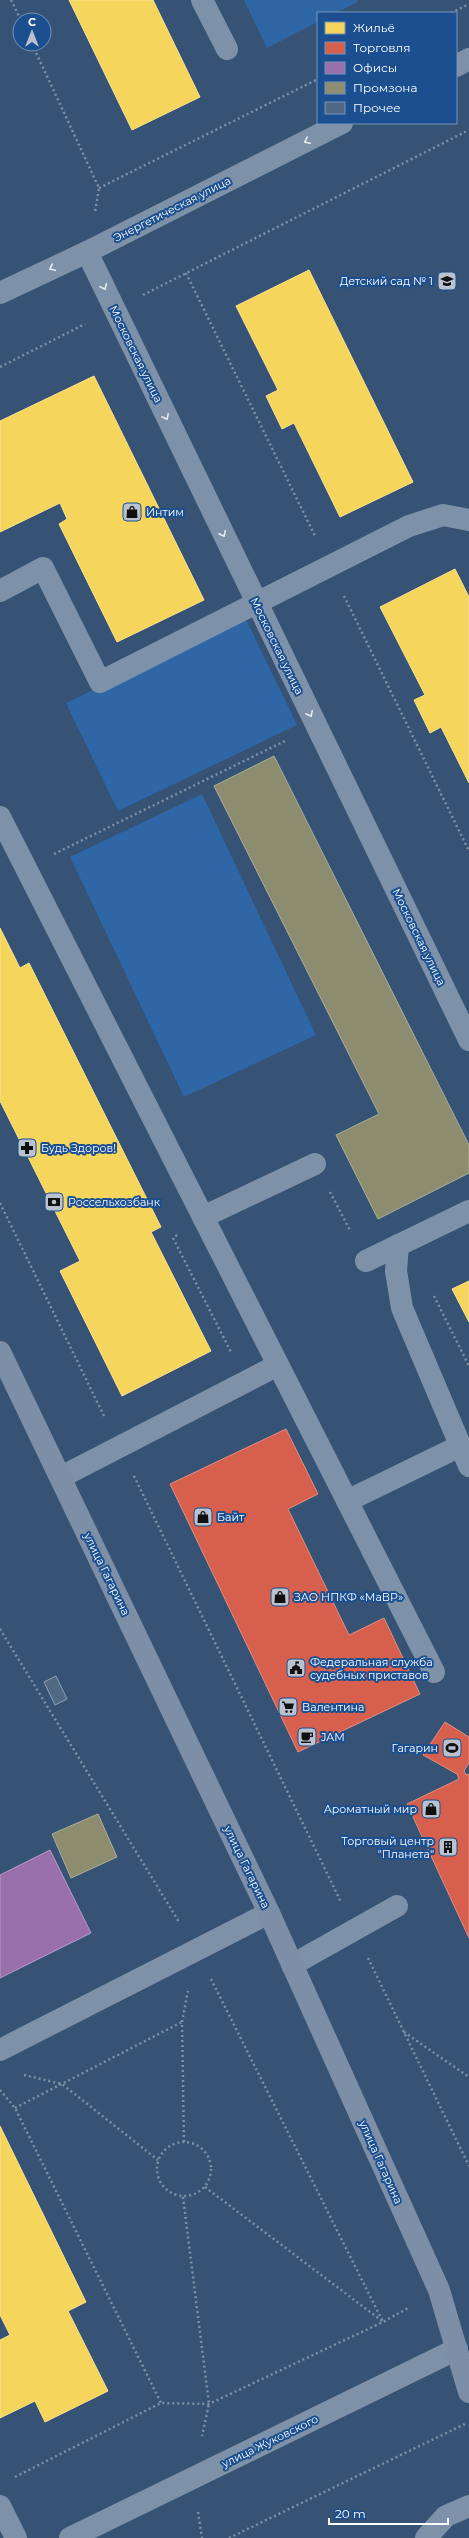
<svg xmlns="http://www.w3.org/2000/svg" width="469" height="2538" font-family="Montserrat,sans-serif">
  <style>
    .park { fill: #2f66a5 }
    .homes { fill: #f6d55c; stroke: #f9e28d }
    .shops { fill: #d6604d; stroke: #e29082 }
    .offices { fill: #9970ab; stroke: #b89bc4 }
    .industry { fill: #8c8c6e; stroke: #aeae9a }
    .building { fill: #526984; stroke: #92a2b6 }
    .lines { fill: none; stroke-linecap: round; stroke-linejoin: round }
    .path { stroke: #7d92a8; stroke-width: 2.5; stroke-dasharray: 2 3; stroke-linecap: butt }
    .minor { stroke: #7d92a8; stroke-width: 22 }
    .major { stroke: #7d8ea7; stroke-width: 22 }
    .oneway { stroke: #e5e9ee }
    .labels { text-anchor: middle; stroke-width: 4; stroke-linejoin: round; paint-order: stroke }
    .street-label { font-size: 11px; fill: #fff; stroke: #1b4f8f }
    .poi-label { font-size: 11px; fill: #fff; stroke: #1b4f8f; text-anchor: start }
  </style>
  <rect width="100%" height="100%" fill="#365274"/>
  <g class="park">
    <polygon points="244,0 357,0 358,2 336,13 318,13 318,22 267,48"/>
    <polygon points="245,617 297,725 118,811 66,703"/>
    <polygon points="202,794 316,1035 184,1097 70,857"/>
  </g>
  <g class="homes">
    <polygon points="69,0 153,0 200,97 132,130"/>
    <polygon points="309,270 413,482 340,517 294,423 282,429 266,396 278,390 236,306"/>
    <polygon points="94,376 204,600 117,642 59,524 67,519 60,503 0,532 0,421"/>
    <polygon points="455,569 469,597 469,783 441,727 430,733 414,700 425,695 380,607"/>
    <polygon points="0,928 20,968 29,963 161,1227 151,1232 211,1351 122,1396 60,1271 80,1261 0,1101"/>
    <polygon points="469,1281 469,1322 452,1289"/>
    <polygon points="0,2126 86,2302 68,2311 108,2391 45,2422 35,2401 0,2418 0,2340 10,2335 0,2315"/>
  </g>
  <g class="shops">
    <polygon points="286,1429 318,1494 288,1509 349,1635 384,1618 420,1694 298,1752 170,1484"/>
    <polygon points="445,1722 469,1737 469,1763 464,1771 466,1775 469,1774 469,1938 407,1804 459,1779 457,1774 423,1755"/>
  </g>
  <polygon class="offices" points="50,1850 91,1933 0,1978 0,1875"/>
  <g class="industry">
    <polygon points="274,756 469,1145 469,1173 378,1219 336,1135 379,1114 214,786"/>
    <polygon points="98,1814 117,1857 71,1878 52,1834"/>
  </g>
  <polygon class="building" points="56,1676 67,1699 55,1705 44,1682"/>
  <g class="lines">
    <g class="path">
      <polyline points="11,0 21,20"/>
      <polyline points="451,13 469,4"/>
      <polyline points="32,44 99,188 95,212"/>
      <polyline points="99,188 318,79"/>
      <polyline points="186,273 316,538"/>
      <polyline points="143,295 469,130"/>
      <polyline points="0,367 85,324"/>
      <polyline points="344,596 469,851"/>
      <polyline points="54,854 287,740"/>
      <polyline points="330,1192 351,1232"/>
      <polyline points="0,1203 105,1418"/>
      <polyline points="177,1235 173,1238 231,1352"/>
      <polyline points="434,1296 469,1366"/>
      <polyline points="134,1476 341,1902"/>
      <polyline points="0,1629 179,1922"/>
      <polyline points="368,1958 469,2166"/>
      <polyline points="211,1979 383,2322"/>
      <polyline points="404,2032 469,2077"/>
      <polyline points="24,2075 62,2084 158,2160"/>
      <polyline points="0,2090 15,2108 161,2403"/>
      <polyline points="15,2108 182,2022"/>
      <circle cx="184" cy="2169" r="27"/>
      <polyline points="184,2142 182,2022 188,1991"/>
      <polyline points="205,2187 382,2321"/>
      <polyline points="183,2197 209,2404 202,2436"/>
      <polyline points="15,2477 161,2403 209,2404 383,2322 410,2307"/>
      <polyline points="198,2512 202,2538"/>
      <polyline points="229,2538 465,2424"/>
    </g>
    <g class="minor">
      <polyline points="202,0 227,49"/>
      <polyline points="456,66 469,59"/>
      <polyline points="87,252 469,1040"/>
      <polyline points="0,293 87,252 342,123"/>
      <polyline points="0,591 43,568 100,682 409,526 443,515 469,520"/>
      <polyline points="0,817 434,1672"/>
      <polyline points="203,1217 315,1164"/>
      <polyline points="398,1245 396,1271 402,1308 469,1466"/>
      <polyline points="366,1261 469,1211"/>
      <polyline points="61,1477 278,1365"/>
      <polyline points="347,1501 460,1446"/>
      <polyline points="292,1965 397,1906"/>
      <polyline points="0,2050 269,1913"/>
      <polyline points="0,2506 16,2538"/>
      <polyline points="70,2538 457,2349"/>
      <polyline points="426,2538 446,2516 469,2506"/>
    </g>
    <polyline class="major" points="0,1352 269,1913 439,2290 469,2392"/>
  </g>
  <defs><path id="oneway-chevron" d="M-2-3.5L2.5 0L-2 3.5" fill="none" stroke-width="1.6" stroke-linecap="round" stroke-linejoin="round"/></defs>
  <g class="oneway">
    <use href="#oneway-chevron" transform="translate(307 141) rotate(153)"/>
    <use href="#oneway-chevron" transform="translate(52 268) rotate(155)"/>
    <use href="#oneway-chevron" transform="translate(104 287) rotate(65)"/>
    <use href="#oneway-chevron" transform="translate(166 417) rotate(64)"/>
    <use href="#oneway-chevron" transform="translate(223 534) rotate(64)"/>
    <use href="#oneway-chevron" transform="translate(310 714) rotate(64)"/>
  </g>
  <defs>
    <g id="school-square" transform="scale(1)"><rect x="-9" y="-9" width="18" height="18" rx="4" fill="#b9c2ce" stroke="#1b4f8f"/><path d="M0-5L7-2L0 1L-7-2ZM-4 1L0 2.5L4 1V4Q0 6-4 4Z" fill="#111"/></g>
    <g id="shop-square" transform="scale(1)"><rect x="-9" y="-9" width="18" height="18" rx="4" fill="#b9c2ce" stroke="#1b4f8f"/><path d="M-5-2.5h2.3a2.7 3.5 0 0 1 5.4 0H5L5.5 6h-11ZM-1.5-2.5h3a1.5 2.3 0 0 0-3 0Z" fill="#111"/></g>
    <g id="pharmacy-square" transform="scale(1)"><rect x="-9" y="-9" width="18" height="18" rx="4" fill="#b9c2ce" stroke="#1b4f8f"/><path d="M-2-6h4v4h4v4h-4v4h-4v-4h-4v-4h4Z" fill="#111"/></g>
    <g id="bank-square" transform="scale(1)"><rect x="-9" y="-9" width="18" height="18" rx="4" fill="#b9c2ce" stroke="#1b4f8f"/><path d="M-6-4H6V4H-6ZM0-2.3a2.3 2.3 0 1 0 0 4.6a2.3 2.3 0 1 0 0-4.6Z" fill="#111"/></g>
    <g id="civic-square" transform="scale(1)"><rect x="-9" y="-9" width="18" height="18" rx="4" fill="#b9c2ce" stroke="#1b4f8f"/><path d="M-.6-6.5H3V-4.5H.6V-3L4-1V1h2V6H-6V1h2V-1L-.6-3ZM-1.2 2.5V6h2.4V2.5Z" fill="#111"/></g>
    <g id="supermarket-square" transform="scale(1)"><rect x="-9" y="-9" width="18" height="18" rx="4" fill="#b9c2ce" stroke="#1b4f8f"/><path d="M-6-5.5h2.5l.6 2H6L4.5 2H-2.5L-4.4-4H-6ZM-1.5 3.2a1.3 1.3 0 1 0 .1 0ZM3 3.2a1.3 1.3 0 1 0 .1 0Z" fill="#111"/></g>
    <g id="cafe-square" transform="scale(1)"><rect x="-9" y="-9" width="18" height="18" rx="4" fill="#b9c2ce" stroke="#1b4f8f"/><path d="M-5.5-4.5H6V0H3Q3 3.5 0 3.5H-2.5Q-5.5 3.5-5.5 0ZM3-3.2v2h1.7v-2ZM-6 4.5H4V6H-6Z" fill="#111"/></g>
    <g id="stadium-square" transform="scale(1)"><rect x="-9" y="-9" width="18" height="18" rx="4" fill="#b9c2ce" stroke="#1b4f8f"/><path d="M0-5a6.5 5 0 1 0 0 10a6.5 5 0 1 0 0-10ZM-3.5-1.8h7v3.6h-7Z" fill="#111"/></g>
    <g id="building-square" transform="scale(1)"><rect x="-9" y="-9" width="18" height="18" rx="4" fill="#b9c2ce" stroke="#1b4f8f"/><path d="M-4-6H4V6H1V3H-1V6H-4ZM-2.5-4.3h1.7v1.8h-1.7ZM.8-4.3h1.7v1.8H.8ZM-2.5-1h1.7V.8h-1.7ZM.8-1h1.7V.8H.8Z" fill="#111"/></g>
  </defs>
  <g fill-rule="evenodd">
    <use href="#school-square" x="447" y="281"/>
    <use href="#shop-square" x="132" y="512"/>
    <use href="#pharmacy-square" x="27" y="1148"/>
    <use href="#bank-square" x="54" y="1202"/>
    <use href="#shop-square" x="203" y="1517"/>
    <use href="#shop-square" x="280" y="1597"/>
    <use href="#civic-square" x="296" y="1668"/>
    <use href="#supermarket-square" x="288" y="1707"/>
    <use href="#cafe-square" x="307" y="1737"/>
    <use href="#stadium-square" x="452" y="1748"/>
    <use href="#shop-square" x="431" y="1809"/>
    <use href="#building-square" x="448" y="1847"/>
  </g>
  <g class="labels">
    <g class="street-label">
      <text transform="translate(172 209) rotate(-27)" y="4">Энергетическая улица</text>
      <text transform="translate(136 354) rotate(64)" y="4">Московская улица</text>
      <text transform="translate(277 646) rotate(64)" y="4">Московская улица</text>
      <text transform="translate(419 937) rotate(64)" y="4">Московская улица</text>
      <text transform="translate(107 1574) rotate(64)" y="4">улица Гагарина</text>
      <text transform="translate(247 1867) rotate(64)" y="4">улица Гагарина</text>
      <text transform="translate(381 2162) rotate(66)" y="4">улица Гагарина</text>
      <text transform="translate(270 2441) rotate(-26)" y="4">улица Жуковского</text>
    </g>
    <g class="poi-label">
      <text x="433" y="285" text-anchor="end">Детский сад № 1</text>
      <text x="146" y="516">Интим</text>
      <text x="41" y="1152">Будь Здоров!</text>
      <text x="68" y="1206">Россельхозбанк</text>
      <text x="217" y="1521">Байт</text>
      <text x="294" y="1601">ЗАО НПКФ «МаВР»</text>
      <text x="310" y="1666">Федеральная служба<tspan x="310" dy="13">судебных приставов</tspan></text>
      <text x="302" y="1711">Валентина</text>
      <text x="321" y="1741">JAM</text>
      <text x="438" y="1752" text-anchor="end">Гагарин</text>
      <text x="417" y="1813" text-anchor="end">Ароматный мир</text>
      <text x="434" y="1845" text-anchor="end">Торговый центр<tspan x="434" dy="13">"Планета"</tspan></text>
    </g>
  </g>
  <rect x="317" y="12" width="140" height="112" fill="#1b4f8f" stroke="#7695bc"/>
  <rect x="325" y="22" width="20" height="12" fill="#f6d55c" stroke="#7695bc"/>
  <text x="353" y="32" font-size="12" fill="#ffffff">Жильё</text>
  <rect x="325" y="42" width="20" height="12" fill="#d6604d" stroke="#7695bc"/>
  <text x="353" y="52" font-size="12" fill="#ffffff">Торговля</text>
  <rect x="325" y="62" width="20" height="12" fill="#9970ab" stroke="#7695bc"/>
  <text x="353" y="72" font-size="12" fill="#ffffff">Офисы</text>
  <rect x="325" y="82" width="20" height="12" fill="#8c8c6e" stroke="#7695bc"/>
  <text x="353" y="92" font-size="12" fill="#ffffff">Промзона</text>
  <rect x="325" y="102" width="20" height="12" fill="#526984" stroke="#7695bc"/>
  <text x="353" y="112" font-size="12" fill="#ffffff">Прочее</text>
  <g transform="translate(32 32)"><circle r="19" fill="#1b4f8f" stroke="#7695bc"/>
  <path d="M0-3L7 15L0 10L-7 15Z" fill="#b9c2ce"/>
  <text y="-6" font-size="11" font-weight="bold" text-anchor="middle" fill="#ffffff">С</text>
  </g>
  <path d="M329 2518v6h119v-6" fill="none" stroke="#ffffff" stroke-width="2"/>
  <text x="335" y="2518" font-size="12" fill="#ffffff" stroke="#1b4f8f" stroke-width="3" paint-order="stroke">20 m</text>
</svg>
